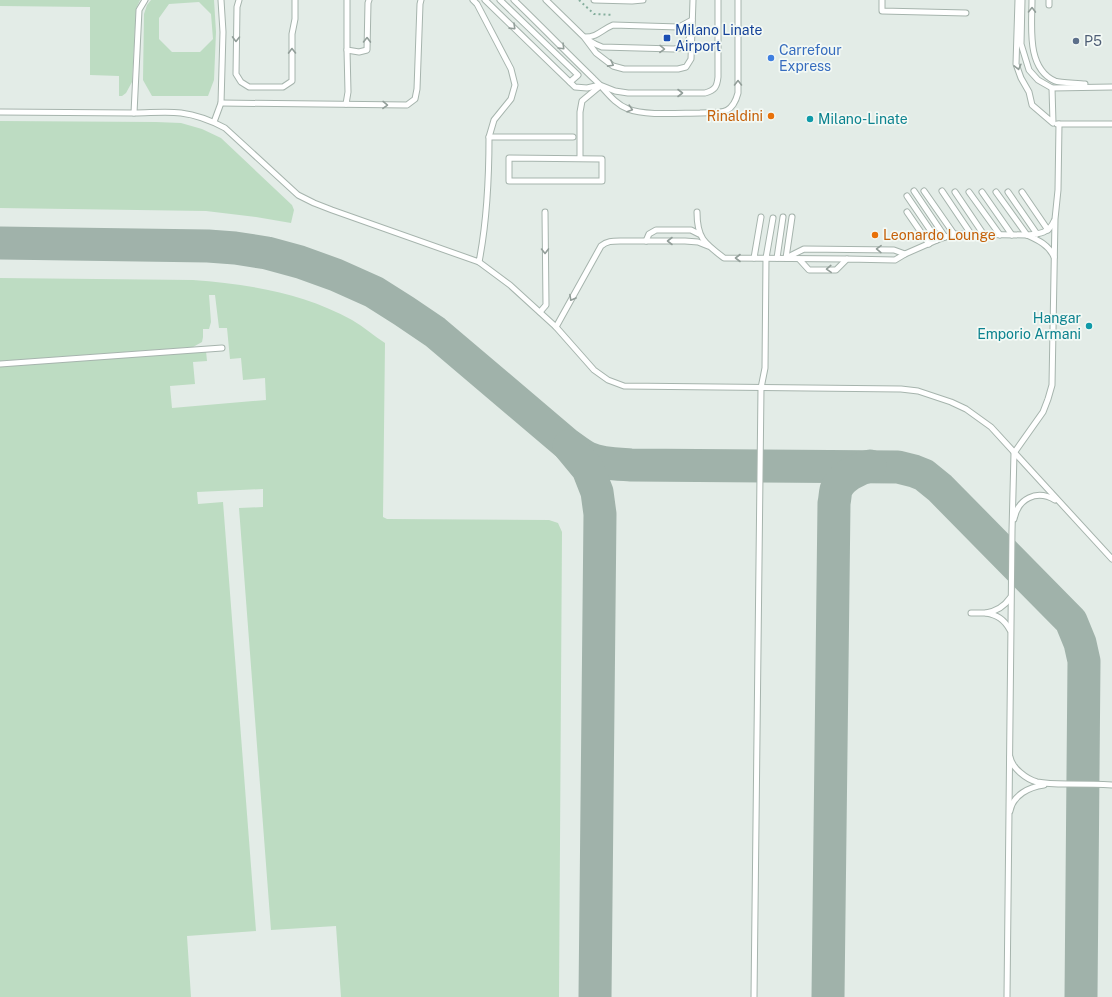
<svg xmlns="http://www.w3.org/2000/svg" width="1112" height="997" font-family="'Public Sans',sans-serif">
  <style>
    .green { fill: #bddcc2; fill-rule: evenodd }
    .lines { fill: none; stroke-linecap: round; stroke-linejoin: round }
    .taxiway { stroke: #a0b2aa; stroke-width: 33 }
    .lane-casing { stroke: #a6b4ad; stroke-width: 7 }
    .path { stroke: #85ae9d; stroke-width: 2; stroke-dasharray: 2 3; stroke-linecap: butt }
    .lane { stroke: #fff; stroke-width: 5 }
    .oneway { stroke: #929e99 }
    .transit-dot { fill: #1a4fb4; stroke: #f3f9f5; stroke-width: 1.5 }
    .service-dot { fill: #5c6f8a; stroke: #f3f9f5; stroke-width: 1.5 }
    .shop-dot { fill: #3f7fe0; stroke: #f3f9f5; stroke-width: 1.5 }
    .food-dot { fill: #e8710a; stroke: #f3f9f5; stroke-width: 1.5 }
    .culture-dot { fill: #0f9aa8; stroke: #f3f9f5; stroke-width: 1.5 }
    .labels { text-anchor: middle; stroke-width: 3.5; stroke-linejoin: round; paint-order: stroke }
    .transit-label { font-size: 14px; fill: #164399; stroke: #f3f9f5; text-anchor: start }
    .service-label { font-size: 14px; fill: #4e5e75; stroke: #f3f9f5; text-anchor: start }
    .shop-label { font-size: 14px; fill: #366cbe; stroke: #f3f9f5; text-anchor: start }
    .food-label { font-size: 14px; fill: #c56008; stroke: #f3f9f5; text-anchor: end }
    .culture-label { font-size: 14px; fill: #0d838f; stroke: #f3f9f5; text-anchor: start }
  </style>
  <rect width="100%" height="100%" fill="#e3ece7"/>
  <g class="green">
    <polygon points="0,0 140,0 136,9 132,82 126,93 122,96 119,96 119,76 90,75 90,7 0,6"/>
    <path d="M151,0H214L216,32L214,80L208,96H152L143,80L144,14L147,5ZM199,2L211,14L213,39L200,52H172L159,39V18L169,4Z"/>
    <polygon points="0,121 156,122 181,123 202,129 221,138 292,205 294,210 291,223 256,217 206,211 0,208"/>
    <path d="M0,278L193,280C248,284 304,293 352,320C364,327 374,336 385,343L383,517L387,519L549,520L558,523L562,532L559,997H341L336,926L271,930L239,508L263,507V489L197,492L198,504L223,502L256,931L187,936L191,997H0V367L206,351L207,361L193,362L195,384L170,386L172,408L266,400L265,378L243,380L241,358L230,359L227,328H219L215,295H209L211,322L209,329H203V337L202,342L193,347L0,361Z"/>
  </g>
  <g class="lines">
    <g class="taxiway">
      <path d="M0,243L208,246L235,248L267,253L300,262L336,275L374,292L404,311L435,332L567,444C573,448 580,454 588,458C601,464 617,464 631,465L898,467L914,471L924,475L940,488L1071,621L1080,643L1084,661L1081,997"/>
      <polyline points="569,446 588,469 597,492 600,514 595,997"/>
      <path d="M828,997L834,503C835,499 835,494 836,490C841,477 857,469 870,466"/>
    </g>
    <g class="lane-casing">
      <g id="lane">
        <polyline points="239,0 237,7 236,74 241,82 249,87 283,87 292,81 292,34 295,19 295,0"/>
        <polyline points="347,0 347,50 359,52 367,50 368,3 369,0"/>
        <polyline points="473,0 477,4 511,69 515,85 511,99 494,120 489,137"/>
        <path d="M485,0L575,87L587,88L600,85L615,91L628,93H705C715,90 717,87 718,77V0"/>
        <polyline points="500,0 578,75 570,82"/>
        <path d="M514,0C541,26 567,53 594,79C605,89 613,103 628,109C645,116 680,113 700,113C720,112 732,116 738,93V0"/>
        <polyline points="546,0 584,37 596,53 613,66 624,69 678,69 686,67 691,59 693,0"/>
        <polyline points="594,0 632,1 643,0"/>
        <polyline points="882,0 882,11 966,13"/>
        <polyline points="1018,0 1016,64 1021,78 1029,92 1032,105 1053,123 1052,88"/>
        <polyline points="1022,0 1021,44 1029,70 1038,80 1052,88 1112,87"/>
        <path d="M1032,0C1032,26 1026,68 1055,81C1060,83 1078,83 1085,84"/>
        <polyline points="1049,0 1049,5"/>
        <path d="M585,37C598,37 601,30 613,25L679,27L692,20"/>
        <path d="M588,40L595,44L602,47L674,49C683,48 687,45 690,36"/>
        <polyline points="221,103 407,105 415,99 417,89 420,4 421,0"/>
        <polyline points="346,104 348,92 347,50"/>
        <polyline points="0,112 134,113 139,10 145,0"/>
        <path d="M134,113C150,113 166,111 181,113C197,115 212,121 225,128L298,195L314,203L332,210L479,262C487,221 489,179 489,137H573"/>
        <polyline points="214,122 221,103 223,32 221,0"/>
        <polyline points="1057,124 1112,124"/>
        <polygon points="509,158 602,159 602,181 509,181"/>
        <polyline points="580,158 580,112 582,101 600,86"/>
        <polyline points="914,191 945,237"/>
        <polyline points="924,191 954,234"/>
        <polyline points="942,191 971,234"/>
        <polyline points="955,192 984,235"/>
        <polyline points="969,192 1000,235"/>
        <polyline points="982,192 1012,235"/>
        <polyline points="996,192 1027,235"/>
        <polyline points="1008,192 1037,234"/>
        <polyline points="1022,192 1048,230"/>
        <polyline points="907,196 937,240"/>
        <path d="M697,212C697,238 704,243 724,258L847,259"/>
        <polyline points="907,212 929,244"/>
        <polyline points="646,241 649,234 656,230 691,230 699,234"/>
        <path d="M1054,257C1049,245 1038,240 1027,235C1040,234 1049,233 1054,221"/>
        <polyline points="754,258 761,217"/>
        <polyline points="777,258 783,217"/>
        <polyline points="786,258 804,249 894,250 905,254 937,240 954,234 1027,235"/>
        <polyline points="786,258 792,217"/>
        <polyline points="799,259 809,270 836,270 847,259 895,260 905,254"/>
        <polyline points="479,262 510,285 556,327 594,370 608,380 624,386 901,389 918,391 951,402 966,409 991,427 1112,559"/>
        <polyline points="540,312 546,305 545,212"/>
        <path d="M556,327L601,246C607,241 612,241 620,241H685L698,242L708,246"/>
        <polyline points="0,364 222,348"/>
        <path d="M1014,519C1018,499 1036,489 1055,500"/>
        <polyline points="971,613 986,613"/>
        <path d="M1010,630C1004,619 997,615 986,613C997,611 1004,607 1010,598"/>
        <path d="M1010,757C1012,768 1026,779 1037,782C1047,784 1058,784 1068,784C1083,784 1097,784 1112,785"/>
        <path d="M1010,811C1013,795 1029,787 1044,785"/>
        <polyline points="754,997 761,388 765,368 766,258 773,218"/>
        <polyline points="1007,997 1012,531 1014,453 1043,412 1048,399 1052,385 1055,219 1058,190 1059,124"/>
      </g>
    </g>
    <polyline class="path" points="579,0 594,14 613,15"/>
    <use href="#lane" class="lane"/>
  </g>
  <defs><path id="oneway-chevron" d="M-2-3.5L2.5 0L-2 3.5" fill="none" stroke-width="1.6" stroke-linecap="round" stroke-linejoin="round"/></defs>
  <g class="oneway">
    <use href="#oneway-chevron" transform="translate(1032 10) rotate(-89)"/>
    <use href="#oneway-chevron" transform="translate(513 27) rotate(44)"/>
    <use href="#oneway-chevron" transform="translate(236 39) rotate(91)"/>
    <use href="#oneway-chevron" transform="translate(367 40) rotate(-89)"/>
    <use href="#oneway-chevron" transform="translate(562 47) rotate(45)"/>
    <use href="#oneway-chevron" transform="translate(662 49) rotate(1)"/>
    <use href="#oneway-chevron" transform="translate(292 51) rotate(-91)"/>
    <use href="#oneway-chevron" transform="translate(611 64) rotate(28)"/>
    <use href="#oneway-chevron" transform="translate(1018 67) rotate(76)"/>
    <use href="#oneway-chevron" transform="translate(738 83) rotate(-90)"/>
    <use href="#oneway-chevron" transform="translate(680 93)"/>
    <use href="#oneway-chevron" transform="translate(385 105) rotate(1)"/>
    <use href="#oneway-chevron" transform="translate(630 109) rotate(17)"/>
    <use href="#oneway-chevron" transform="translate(670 241) rotate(180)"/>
    <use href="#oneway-chevron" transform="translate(879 249) rotate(-179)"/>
    <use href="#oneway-chevron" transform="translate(545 251) rotate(89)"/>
    <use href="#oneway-chevron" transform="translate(738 258) rotate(-180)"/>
    <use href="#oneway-chevron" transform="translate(829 269) rotate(177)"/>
    <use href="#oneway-chevron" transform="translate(572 298) rotate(119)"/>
  </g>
  <rect class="transit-dot" x="663" y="34" width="8" height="8" rx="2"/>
  <circle class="service-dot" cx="1076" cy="41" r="4"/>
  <circle class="shop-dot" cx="771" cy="58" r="4"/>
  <g class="food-dot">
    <circle cx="771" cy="116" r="4"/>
    <circle cx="875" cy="235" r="4"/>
  </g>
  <g class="culture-dot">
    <circle cx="810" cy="119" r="4"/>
    <circle cx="1089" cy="326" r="4"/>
  </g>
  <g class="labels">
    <g class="transit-label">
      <text x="675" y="35">Milano Linate<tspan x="675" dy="16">Airport</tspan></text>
    </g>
    <g class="service-label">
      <text x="1084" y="46">P5</text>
    </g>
    <g class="shop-label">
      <text x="779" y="55">Carrefour<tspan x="779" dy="16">Express</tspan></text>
    </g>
    <g class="food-label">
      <text x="763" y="121">Rinaldini</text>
      <text x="883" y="240" text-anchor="start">Leonardo Lounge</text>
    </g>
    <g class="culture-label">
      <text x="818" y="124">Milano-Linate</text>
      <text x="1081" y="323" text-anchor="end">Hangar<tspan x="1081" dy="16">Emporio Armani</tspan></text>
    </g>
  </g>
</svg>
